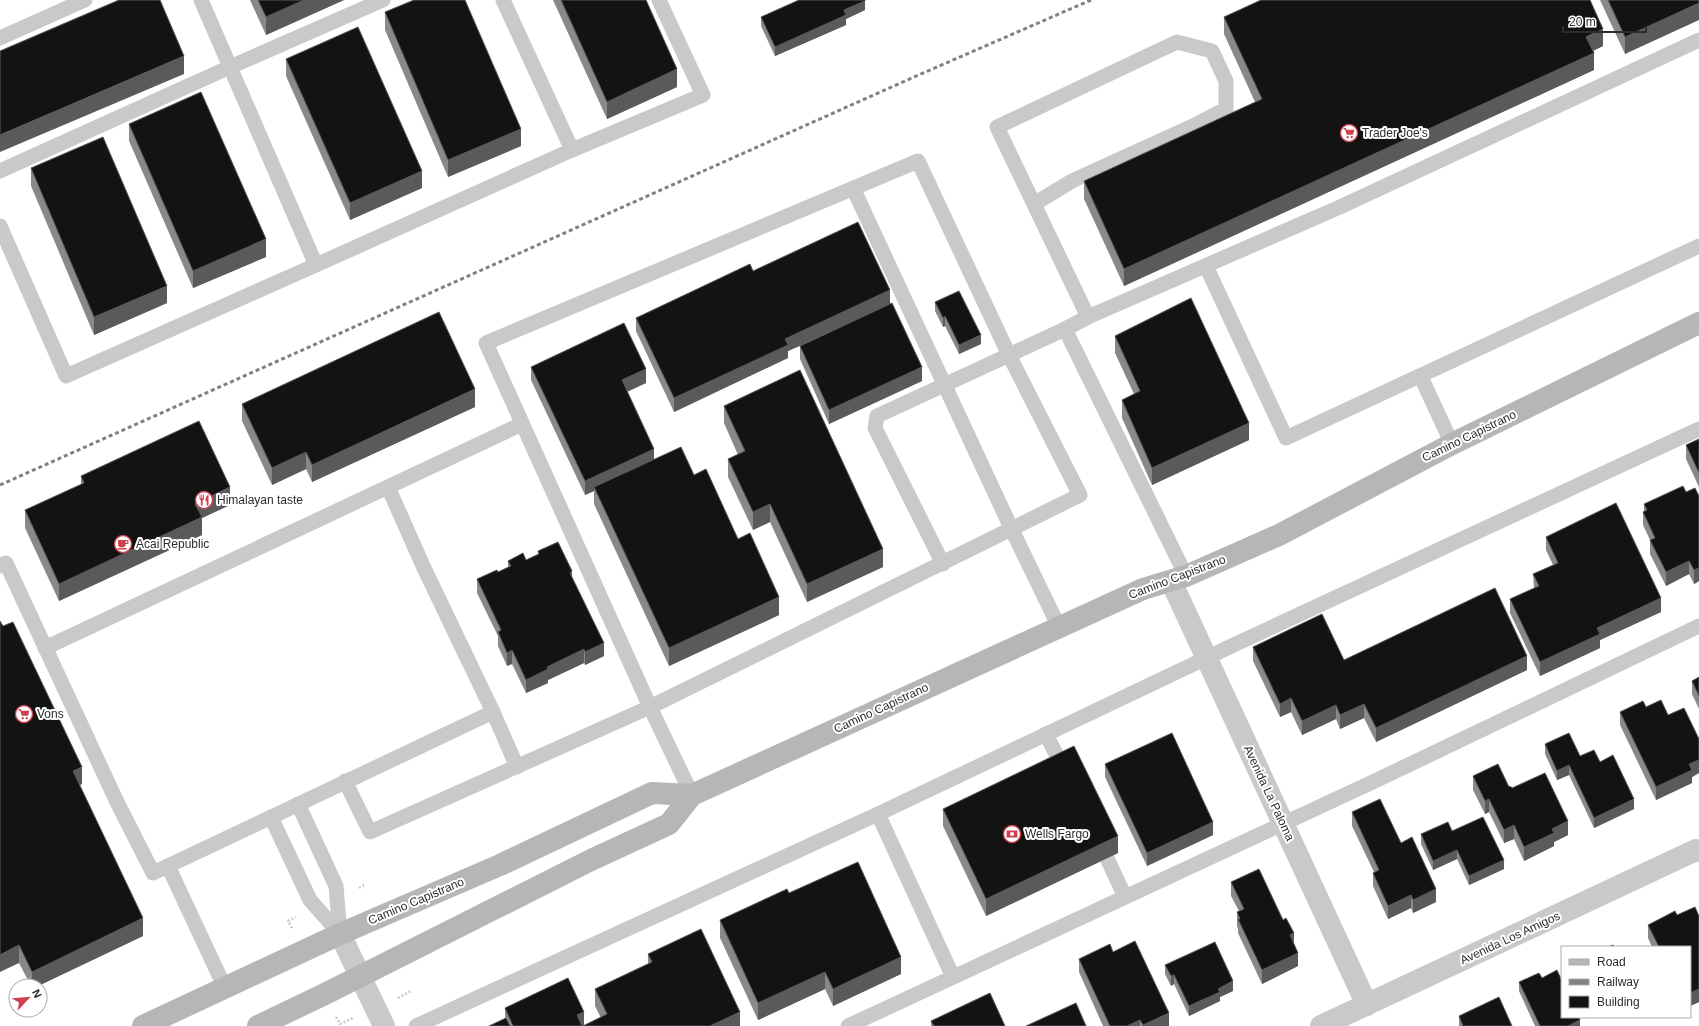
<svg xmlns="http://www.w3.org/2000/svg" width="1699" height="1026" font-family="Arial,sans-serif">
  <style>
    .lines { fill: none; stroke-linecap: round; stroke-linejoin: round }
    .path { stroke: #c9c9c9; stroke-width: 2.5; stroke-dasharray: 2 2; stroke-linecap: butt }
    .service { stroke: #c9c9c9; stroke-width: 15 }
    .minor { stroke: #c9c9c9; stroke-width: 22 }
    .secondary { stroke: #b6b6b6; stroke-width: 22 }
    .rail { stroke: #818181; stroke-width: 3; stroke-dasharray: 4 3; stroke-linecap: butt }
    .wall { fill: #898989 }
    .shaded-wall { fill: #5a5a5a }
    .building { fill: #131313; stroke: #5a5a5a }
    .labels { text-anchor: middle; stroke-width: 4; stroke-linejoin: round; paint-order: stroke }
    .poi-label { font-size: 12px; fill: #2c2c2c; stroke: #fff; text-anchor: start }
    .street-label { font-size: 12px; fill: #2c2c2c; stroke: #fff }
  </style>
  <rect width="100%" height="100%" fill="#fff"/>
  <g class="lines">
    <g class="path">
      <polyline points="359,888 364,885"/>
      <polyline points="292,928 288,921 296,917"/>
      <polyline points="398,998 411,991"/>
      <polyline points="336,1017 340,1024 353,1018"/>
    </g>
    <g class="service">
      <polyline points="0,38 85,0"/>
      <polyline points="572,150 703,95 659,0"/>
      <polyline points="0,171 230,67 383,0"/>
      <polyline points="853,188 1012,530 1059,627"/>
      <polyline points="1034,204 1072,181 1197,124 1226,109 1226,81 1212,51 1177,42 997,127 1088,317 1340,207 1699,40"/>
      <polyline points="0,226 66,376 316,265 201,0"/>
      <polyline points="316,265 572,150 503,0"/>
      <polyline points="1206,266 1286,438 1699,246"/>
      <polyline points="1088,317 1065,329 1186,576"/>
      <polyline points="1421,377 1452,444"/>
      <polyline points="0,566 6,563 117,802 153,873 493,712 424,568 388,487"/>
      <polyline points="45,648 522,424"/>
      <polyline points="493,712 517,767"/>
      <polyline points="1046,734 1063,768"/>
      <polyline points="345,781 370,832 650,707 1080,495 1009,355 1065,329"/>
      <polyline points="692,795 650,707 486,343 918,161 1009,355 877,416 875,428 943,564"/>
      <polyline points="298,804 336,886 340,934"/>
      <polyline points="878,814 953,977"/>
      <polyline points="271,817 310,900 340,934"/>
      <polyline points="1107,858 1125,897"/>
      <polyline points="168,866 225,988"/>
      <polyline points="416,1026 878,814 1240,642 1699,429"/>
      <polyline points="848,1026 1377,780 1699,626"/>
    </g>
    <g class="minor">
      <polyline points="1171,581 1367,1005"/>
      <polyline points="340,934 384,1026"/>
      <polyline points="1321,1026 1696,850 1699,851"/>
    </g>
    <g class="secondary">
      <polyline points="143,1026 340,934 500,865 652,793 692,795"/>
      <polyline points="258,1026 325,994 591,860 669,824 692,795 1143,589 1186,576 1279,535 1452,444 1699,323"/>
    </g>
    <polyline class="rail" points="0,485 914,77 1091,0"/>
  </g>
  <g class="wall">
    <polygon points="250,0 344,0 266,35"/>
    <polygon points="553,0 646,0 677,87 607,119"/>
    <polygon points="1600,0 1699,0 1625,54"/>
    <polygon points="865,10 846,19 846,25 775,56 761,26 761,17"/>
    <polygon points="385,12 521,146 448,177 385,30"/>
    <polygon points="1224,17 1603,46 1593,51 1594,70 1124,286 1084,199 1084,181 1255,102 1224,34"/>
    <polygon points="286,59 422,188 350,220 286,76"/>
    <polygon points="129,124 266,257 193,288 129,141"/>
    <polygon points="31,168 167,303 94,335 31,186"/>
    <polygon points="753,271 890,304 922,381 829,424 800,359 800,346 788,351 788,358 674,412 636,331 636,318"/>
    <polygon points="935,302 981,344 959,354 945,326 943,327 935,311"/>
    <polygon points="1115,336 1249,440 1152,485 1122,418 1122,400 1134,394 1115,353"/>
    <polygon points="531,367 646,383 627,392 654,459 694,475 738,539 779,615 669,666 594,504 594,491 585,495 531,380"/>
    <polygon points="242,404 475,407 312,482 306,469 272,485 242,421"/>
    <polygon points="724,406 883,567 807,602 770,522 753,530 728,477 728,459 738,455 724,423"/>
    <polygon points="1699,439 1699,487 1686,459 1686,445"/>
    <polygon points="81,476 230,505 202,518 202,535 59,601 25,528 25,510 81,485"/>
    <polygon points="1686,492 1699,496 1699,581 1694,584 1689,574 1666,586 1650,554 1650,540 1643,525 1643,512 1644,511 1644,504"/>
    <polygon points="1546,537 1661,612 1600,640 1600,648 1540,676 1510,613 1510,599 1534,588 1533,574 1553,565 1546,550"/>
    <polygon points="538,551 572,578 604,656 585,665 584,663 548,680 548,683 526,693 512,664 507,666 498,646 498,636 477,593 477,579 498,572 508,567 508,561 526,560 538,554"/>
    <polygon points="0,621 82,784 80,785 143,936 38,986 31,986 19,963"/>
    <polygon points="1253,647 1344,660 1527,670 1376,742 1364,718 1340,729 1336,719 1302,735 1291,712 1280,717 1253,661"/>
    <polygon points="1699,677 1699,709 1692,694 1692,681"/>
    <polygon points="1646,707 1668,715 1699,739 1699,773 1692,777 1692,783 1656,800 1620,725 1620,712"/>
    <polygon points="1545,744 1580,756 1634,809 1594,828 1569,775 1557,780 1545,754"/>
    <polygon points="1105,764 1213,835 1147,866 1105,777"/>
    <polygon points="1473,776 1512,788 1568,835 1554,842 1554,846 1524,861 1514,839 1504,843 1489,812 1485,814 1473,790"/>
    <polygon points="943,809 1118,853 986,916 943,826"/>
    <polygon points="1352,812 1401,843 1436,902 1413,913 1411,908 1388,919 1373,886 1373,873 1374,872 1352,826"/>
    <polygon points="1452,831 1504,869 1469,885 1457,859 1433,870 1421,844 1421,834"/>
    <polygon points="1231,882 1294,944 1298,966 1262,984 1238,933 1238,929 1237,926 1237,912 1239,911 1231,896"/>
    <polygon points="789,893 901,974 833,1006 825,989 758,1020 720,938 720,920"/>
    <polygon points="1677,915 1699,916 1699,1002 1690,1006 1690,947 1652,947 1648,938 1648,925"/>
    <polygon points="1113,952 1169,1026 1103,1026 1079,972 1079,959"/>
    <polygon points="648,954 740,1026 489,1026 505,1019 505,1008 584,1025 601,1018 595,1006 595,989 648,964"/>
    <polygon points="1165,965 1233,991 1220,997 1220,1001 1189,1016 1174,984 1171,986 1165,974"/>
    <polygon points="1542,978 1580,1026 1535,1026 1519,991 1519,982"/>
    <polygon points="1459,1016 1512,1026 1459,1026"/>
    <polygon points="931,1021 1005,1026 931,1026"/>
  </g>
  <g class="shaded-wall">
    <polygon points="304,0 344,0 266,35 266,17"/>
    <polygon points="865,1 865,10 846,19 846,25 775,56 775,47 844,10"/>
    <polygon points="1699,3 1699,20 1625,54 1625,37"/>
    <polygon points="1603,29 1603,46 1586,54 1586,37"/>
    <polygon points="1594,53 1594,70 1124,286 1124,269"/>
    <polygon points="184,56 184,74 0,152 0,135"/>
    <polygon points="677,69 677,87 607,119 607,102"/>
    <polygon points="521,129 521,146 448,177 448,160"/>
    <polygon points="422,171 422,188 350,220 350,203"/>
    <polygon points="266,239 266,257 193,288 193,271"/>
    <polygon points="167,286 167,303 94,335 94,317"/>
    <polygon points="890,290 890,304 788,351 788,358 674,412 674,398 785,339"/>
    <polygon points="945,316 945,326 943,327 943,318"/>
    <polygon points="981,335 981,344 959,354 959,345"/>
    <polygon points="922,367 922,381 829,424 829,410"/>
    <polygon points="646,369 646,383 622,394 622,380"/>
    <polygon points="475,389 475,407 312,482 312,465"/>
    <polygon points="1249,423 1249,440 1152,485 1152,468"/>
    <polygon points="654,449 654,463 594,487 594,491 585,495 585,481"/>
    <polygon points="306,452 306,469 272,485 272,468"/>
    <polygon points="230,487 230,505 202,518 202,535 59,601 59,584 195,504"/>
    <polygon points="770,504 770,522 753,530 753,512"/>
    <polygon points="883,549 883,567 807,602 807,584"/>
    <polygon points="1689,561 1689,574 1666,586 1666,572"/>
    <polygon points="1699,568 1699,581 1694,584 1694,570"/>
    <polygon points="572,571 572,585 570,573"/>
    <polygon points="779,597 779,615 669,666 669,648"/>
    <polygon points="1661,598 1661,612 1600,640 1600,648 1540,676 1540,662 1597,628"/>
    <polygon points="604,643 604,656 585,665 585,652"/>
    <polygon points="584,649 584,663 548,680 548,683 526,693 526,680 547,667"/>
    <polygon points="512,650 512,664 507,666 507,653"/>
    <polygon points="1527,656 1527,670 1376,742 1376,728"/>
    <polygon points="1291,698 1291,712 1280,717 1280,704"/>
    <polygon points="1364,704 1364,718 1340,729 1340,715"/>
    <polygon points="1336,705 1336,719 1302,735 1302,721"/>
    <polygon points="1699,760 1699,773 1692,777 1692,783 1656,800 1656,787 1689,764"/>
    <polygon points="1569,765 1569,775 1557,780 1557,771"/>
    <polygon points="82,767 82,784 73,788 73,771"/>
    <polygon points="1489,799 1489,812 1485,814 1485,801"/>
    <polygon points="1634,799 1634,809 1594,828 1594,818"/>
    <polygon points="1568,821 1568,835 1554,842 1554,846 1524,861 1524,847 1552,829"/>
    <polygon points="1213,822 1213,835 1147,866 1147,853"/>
    <polygon points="1514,825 1514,839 1504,843 1504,830"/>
    <polygon points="1118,836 1118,853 986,916 986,899"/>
    <polygon points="1457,850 1457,859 1433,870 1433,861"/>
    <polygon points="1504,860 1504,869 1469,885 1469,876"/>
    <polygon points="1436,889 1436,902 1413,913 1413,900"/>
    <polygon points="1411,895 1411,908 1388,919 1388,906"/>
    <polygon points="143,918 143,936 38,986 32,986 32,972"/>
    <polygon points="1294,933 1294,947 1290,935"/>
    <polygon points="19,945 19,963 0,972 0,955"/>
    <polygon points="1298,953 1298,966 1262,984 1262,970"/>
    <polygon points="901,957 901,974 833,1006 833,989"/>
    <polygon points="825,972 825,989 758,1020 758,1003"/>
    <polygon points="1174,975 1174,984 1171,986 1171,976"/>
    <polygon points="1233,981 1233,991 1220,997 1220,1001 1189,1016 1189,1006 1218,989"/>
    <polygon points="1699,989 1699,1002 1690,1006 1690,993"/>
    <polygon points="584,1012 584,1026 577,1026 577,1015"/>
    <polygon points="740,1012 740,1026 710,1026"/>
    <polygon points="1169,1013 1169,1026 1143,1026 1143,1025"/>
    <polygon points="1140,1020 1140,1026 1127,1026"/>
    <polygon points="1580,1020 1580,1026 1568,1026"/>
  </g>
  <g class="building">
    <polygon points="119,0 160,0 184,56 0,135 0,51"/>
    <polygon points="258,0 304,0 266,17"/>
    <polygon points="414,0 465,0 521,129 448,160 385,12"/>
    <polygon points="561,0 646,0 677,69 607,102"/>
    <polygon points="799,0 865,0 865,1 844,10 846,15 775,47 761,17"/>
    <polygon points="1261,0 1590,0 1603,29 1586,37 1594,53 1124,269 1084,181 1262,99 1224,17"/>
    <polygon points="1608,0 1699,0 1699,3 1625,37"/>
    <polygon points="358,27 422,171 350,203 286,59"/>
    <polygon points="201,92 266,239 193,271 129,124"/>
    <polygon points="103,137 167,286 94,317 31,168"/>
    <polygon points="858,222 890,290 785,339 788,345 674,398 636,318 750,264 753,271"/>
    <polygon points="959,291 981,335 959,345 945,316 943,318 935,302"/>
    <polygon points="1191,298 1249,423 1152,468 1122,400 1140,391 1115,336"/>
    <polygon points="892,303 922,367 829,410 800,346"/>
    <polygon points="439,312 475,389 312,465 306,452 272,468 242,404"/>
    <polygon points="624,323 646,369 622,380 654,449 585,481 531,367"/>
    <polygon points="800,370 883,549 807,584 770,504 753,512 728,459 745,451 724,406"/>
    <polygon points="199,421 230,487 195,504 202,517 59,584 25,510 84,483 81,476"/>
    <polygon points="1699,439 1699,473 1686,445"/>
    <polygon points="681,447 694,475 706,469 738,539 750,533 779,597 669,648 594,487"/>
    <polygon points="1683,486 1686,492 1695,488 1699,496 1699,568 1694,570 1689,561 1666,572 1650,540 1655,538 1643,512 1647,510 1644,504"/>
    <polygon points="1616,503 1661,598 1597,628 1600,634 1540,662 1510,599 1539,586 1533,574 1558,563 1546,537"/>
    <polygon points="558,542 572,571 570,573 604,643 585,652 584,649 547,667 548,669 526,680 512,650 507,653 498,632 501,630 477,579 497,570 498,572 511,566 508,561 523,553 526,560 539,554 538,551"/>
    <polygon points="1495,588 1527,656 1376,728 1364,704 1340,715 1336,705 1302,721 1291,698 1280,704 1253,647 1322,614 1344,660"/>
    <polygon points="0,621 3,626 13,622 82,767 73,771 143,918 32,972 19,945 0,955"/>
    <polygon points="1699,677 1699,696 1692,681"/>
    <polygon points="1661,700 1668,715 1684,708 1699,739 1699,760 1689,764 1692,770 1656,787 1620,712 1643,701 1646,707"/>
    <polygon points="1172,733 1213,822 1147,853 1105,764"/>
    <polygon points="1569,733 1580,756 1594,750 1600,762 1613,755 1634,799 1594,818 1569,765 1557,771 1545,744"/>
    <polygon points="1074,746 1118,836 986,899 943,809"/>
    <polygon points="1498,764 1509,787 1510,786 1512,788 1545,773 1568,821 1552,829 1554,833 1524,847 1514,825 1504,830 1489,799 1485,801 1473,776"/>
    <polygon points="1380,799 1401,843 1412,837 1436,889 1413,900 1411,895 1388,906 1373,873 1379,870 1352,812"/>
    <polygon points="1483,817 1504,860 1469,876 1457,850 1433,861 1421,834 1448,822 1452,831"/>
    <polygon points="858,862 901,957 833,989 825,972 758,1003 720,920 787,889 789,893"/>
    <polygon points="1259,869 1283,920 1286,918 1294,933 1290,935 1298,953 1262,970 1238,919 1240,919 1237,912 1244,909 1231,882"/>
    <polygon points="1695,907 1699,916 1699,989 1690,993 1690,947 1659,947 1648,925 1675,911 1677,915"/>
    <polygon points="701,929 740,1012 710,1026 583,1026 607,1014 595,989 652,962 648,954"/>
    <polygon points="1135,941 1169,1013 1143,1025 1140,1020 1127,1026 1110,1026 1079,959 1110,944 1113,952"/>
    <polygon points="1215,942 1233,981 1218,989 1220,992 1189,1006 1174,975 1171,976 1165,965"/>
    <polygon points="1613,945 1614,947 1608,947"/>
    <polygon points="1557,970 1562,981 1562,1017 1579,1017 1580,1020 1568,1026 1540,1026 1519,982 1539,973 1542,978"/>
    <polygon points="568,978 584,1012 577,1015 582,1026 513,1026 505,1008"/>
    <polygon points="990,993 1005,1026 934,1026 931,1021"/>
    <polygon points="1499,997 1512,1026 1463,1026 1459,1016"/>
    <polygon points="1076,1003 1086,1026 1026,1026"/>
    <polygon points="506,1018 510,1026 489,1026"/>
  </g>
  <defs>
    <g id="supermarket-ring" transform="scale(0.9)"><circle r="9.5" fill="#fff" stroke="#d04150" stroke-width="1.5"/><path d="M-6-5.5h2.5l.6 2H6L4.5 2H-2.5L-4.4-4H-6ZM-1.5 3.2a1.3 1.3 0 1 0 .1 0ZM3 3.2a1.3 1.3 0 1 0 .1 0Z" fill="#d04150"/></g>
    <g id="restaurant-ring" transform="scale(0.9)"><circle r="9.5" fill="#fff" stroke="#d04150" stroke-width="1.5"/><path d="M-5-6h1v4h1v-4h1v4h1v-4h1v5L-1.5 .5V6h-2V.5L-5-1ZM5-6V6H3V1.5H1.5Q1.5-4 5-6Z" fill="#d04150"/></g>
    <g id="cafe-ring" transform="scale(0.9)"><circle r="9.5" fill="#fff" stroke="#d04150" stroke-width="1.5"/><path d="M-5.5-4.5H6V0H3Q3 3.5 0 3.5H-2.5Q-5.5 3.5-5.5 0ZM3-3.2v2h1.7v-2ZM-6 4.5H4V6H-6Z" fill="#d04150"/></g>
    <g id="bank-ring" transform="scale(0.9)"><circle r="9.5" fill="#fff" stroke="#d04150" stroke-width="1.5"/><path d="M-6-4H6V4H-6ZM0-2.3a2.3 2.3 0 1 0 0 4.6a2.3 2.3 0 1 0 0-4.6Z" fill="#d04150"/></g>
  </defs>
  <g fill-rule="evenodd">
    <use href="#supermarket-ring" x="1349" y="133"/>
    <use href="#restaurant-ring" x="204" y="500"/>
    <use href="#cafe-ring" x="123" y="544"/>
    <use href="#supermarket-ring" x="24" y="714"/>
    <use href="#bank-ring" x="1012" y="834"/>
  </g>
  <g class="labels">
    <g class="poi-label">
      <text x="1362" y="137">Trader Joe's</text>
      <text x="217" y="504">Himalayan taste</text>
      <text x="136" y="548">Acai Republic</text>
      <text x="37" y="718">Vons</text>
      <text x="1025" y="838">Wells Fargo</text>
    </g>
    <g class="street-label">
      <text transform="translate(1469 436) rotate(-26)" y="4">Camino Capistrano</text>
      <text transform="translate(1177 577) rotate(-21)" y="4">Camino Capistrano</text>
      <text transform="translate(881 708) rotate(-25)" y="4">Camino Capistrano</text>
      <text transform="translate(1269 793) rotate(65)" y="4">Avenida La Paloma</text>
      <text transform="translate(416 901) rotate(-23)" y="4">Camino Capistrano</text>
      <text transform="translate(1510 938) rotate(-25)" y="4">Avenida Los Amigos</text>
    </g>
  </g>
  <rect x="1561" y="946" width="130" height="72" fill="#ffffff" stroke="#ababab"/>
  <rect x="1569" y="959" width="20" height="6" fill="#b6b6b6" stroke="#ababab"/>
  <text x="1597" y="966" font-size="12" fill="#2c2c2c">Road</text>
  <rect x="1569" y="979" width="20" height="6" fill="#818181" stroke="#ababab"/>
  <text x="1597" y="986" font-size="12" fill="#2c2c2c">Railway</text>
  <rect x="1569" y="996" width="20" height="12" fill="#131313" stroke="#ababab"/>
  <text x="1597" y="1006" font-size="12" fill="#2c2c2c">Building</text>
  <g transform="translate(28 998) rotate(64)"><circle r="19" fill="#ffffff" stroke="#ababab"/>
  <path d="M0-3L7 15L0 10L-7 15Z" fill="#d04150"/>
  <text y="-6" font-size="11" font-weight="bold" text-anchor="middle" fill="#2c2c2c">N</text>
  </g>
  <path d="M1563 26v6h83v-6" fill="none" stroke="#2c2c2c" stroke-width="2"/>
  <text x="1569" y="26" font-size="12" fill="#2c2c2c" stroke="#ffffff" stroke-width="3" paint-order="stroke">20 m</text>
</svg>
